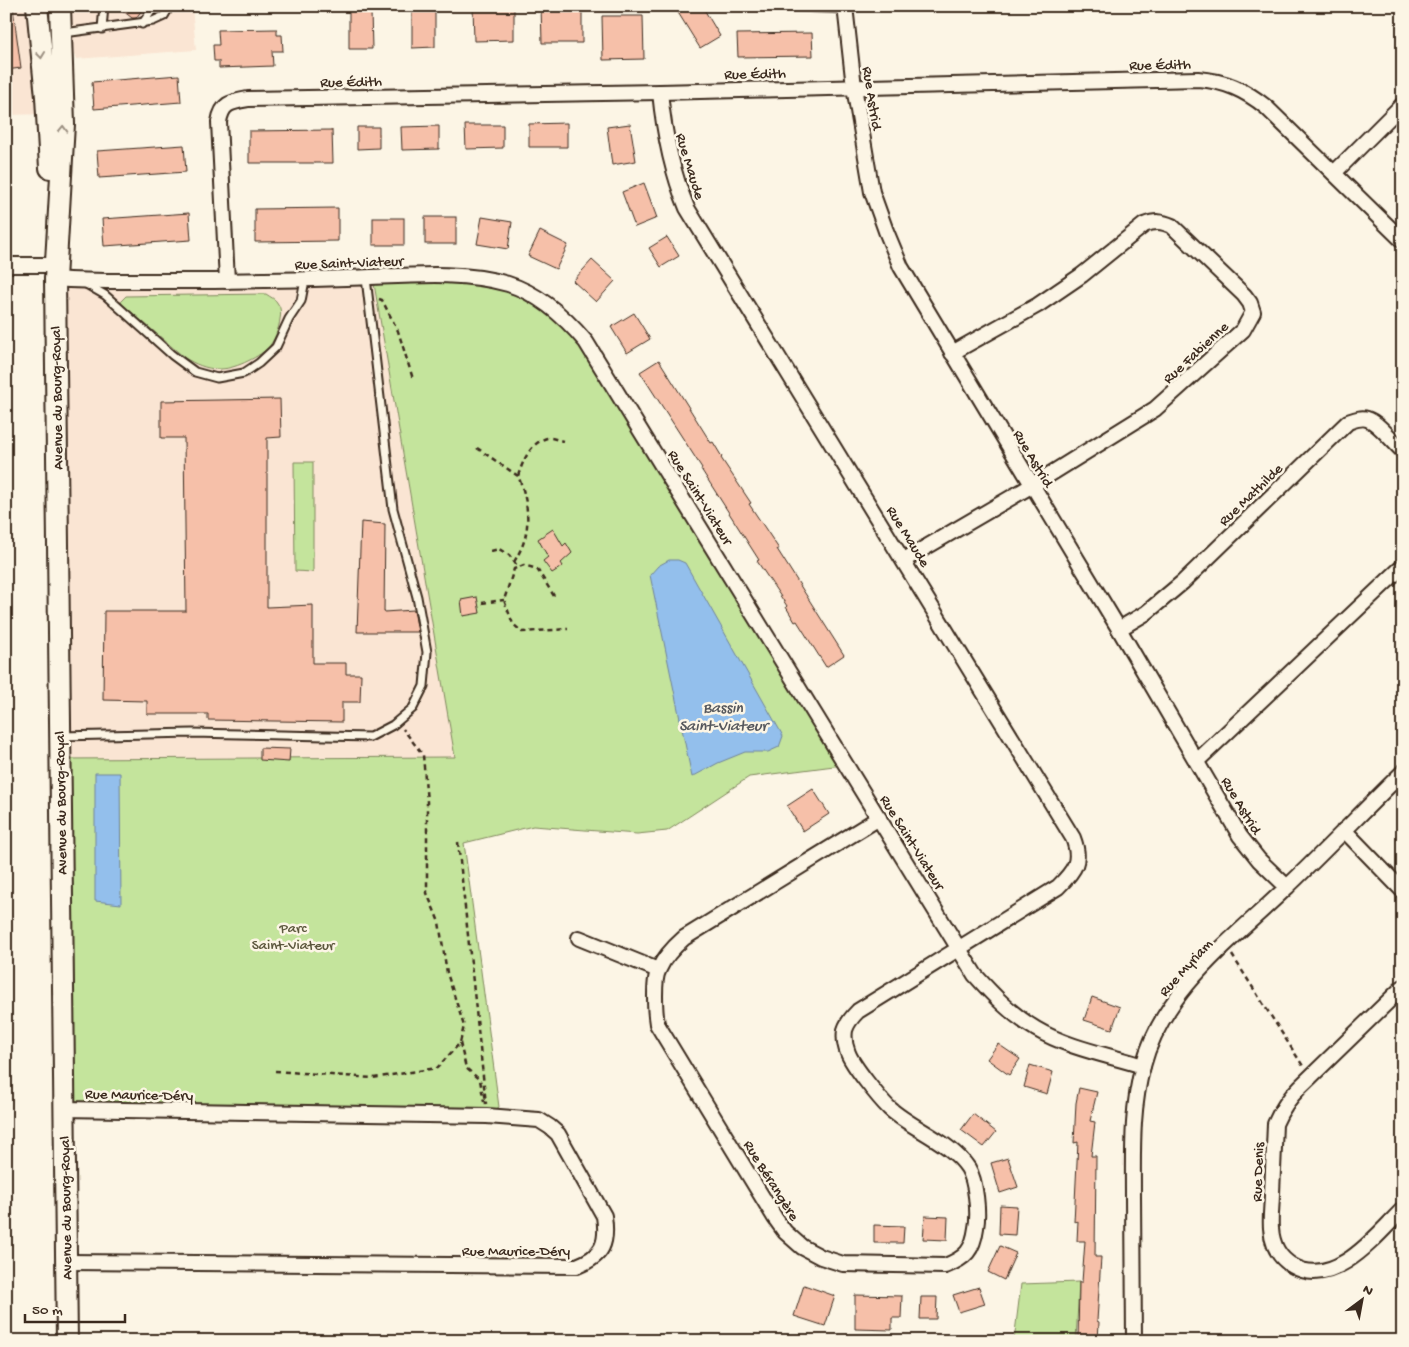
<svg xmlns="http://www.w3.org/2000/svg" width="1409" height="1347" font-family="'Gochi Hand',sans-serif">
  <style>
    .built { fill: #fae5d3 }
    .green { fill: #c4e49c; stroke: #80875d }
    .water { fill: #93bfec; stroke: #70839a }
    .building { fill: #f6c0a9; stroke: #3b2a1e }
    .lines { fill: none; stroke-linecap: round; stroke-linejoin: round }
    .lane-casing { stroke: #3b2a1e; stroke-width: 11 }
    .street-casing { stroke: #3b2a1e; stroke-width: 18 }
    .secondary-casing { stroke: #3b2a1e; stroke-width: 24 }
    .path { stroke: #3b2a1e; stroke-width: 2.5; stroke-dasharray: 5 4; stroke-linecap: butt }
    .lane { stroke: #fcf5e5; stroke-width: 7 }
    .street { stroke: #fcf5e5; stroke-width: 14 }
    .secondary { stroke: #fcf5e5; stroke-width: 20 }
    .oneway { stroke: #9c9082 }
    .labels { text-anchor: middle; stroke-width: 5; stroke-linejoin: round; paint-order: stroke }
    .street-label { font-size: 15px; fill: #3b2a1e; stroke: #fcf5e5 }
    .park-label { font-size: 15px; fill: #5d583e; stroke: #fcf5e5 }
    .water-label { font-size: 16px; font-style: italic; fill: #55575c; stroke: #fcf5e5 }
  </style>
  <rect width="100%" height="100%" fill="#fcf5e5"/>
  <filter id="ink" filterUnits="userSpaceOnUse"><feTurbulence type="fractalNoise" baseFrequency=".02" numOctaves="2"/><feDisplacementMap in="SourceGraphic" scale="10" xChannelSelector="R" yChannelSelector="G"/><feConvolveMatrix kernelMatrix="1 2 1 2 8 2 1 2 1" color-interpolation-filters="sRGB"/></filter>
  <g filter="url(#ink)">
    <g class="built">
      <polygon points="6,6 37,6 47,114 6,115"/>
      <polygon points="60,6 227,6 192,7 196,50 76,59 60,19"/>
      <polygon points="373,278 455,757 60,759 55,279"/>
    </g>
    <g class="green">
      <polygon points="373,278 508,284 565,318 848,766 834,766 749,777 667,831 637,834 533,826 464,843 499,1107 487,1116 63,1109 60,759 455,757"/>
      <path d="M266,294C270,297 276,299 278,304C281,308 281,314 280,319C279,329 274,341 268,348C257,358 233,370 218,369C206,369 195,364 185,358L122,304L121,301L126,296Z"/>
      <polygon points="294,462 313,462 313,572 295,571"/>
      <polygon points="1079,1282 1076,1341 1014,1341 1021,1284"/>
    </g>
    <g class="water">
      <polygon points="669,560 678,560 685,563 783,736 779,747 768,752 745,752 718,763 692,777 650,575 658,566"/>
      <polygon points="95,773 120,773 121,904 95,901"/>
    </g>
    <g class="building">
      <polygon points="117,6 145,6 136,18 132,18"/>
      <polygon points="349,6 367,6 368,12 371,12 372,49 349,49"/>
      <polygon points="412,6 431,6 431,11 435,11 435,47 412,48"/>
      <polygon points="473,6 514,6 514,40 474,41"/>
      <polygon points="541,6 582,6 582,43 542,43"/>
      <polygon points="674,6 702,6 720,36 700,48"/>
      <polygon points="6,9 13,9 21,68 6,70"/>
      <polygon points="602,16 643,16 644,59 603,60"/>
      <polygon points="277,29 277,35 282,35 283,51 272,51 273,66 219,68 219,61 214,61 213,45 219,45 218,30"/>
      <polygon points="812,33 813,56 738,57 737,34"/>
      <polygon points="179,75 181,102 94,109 92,82"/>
      <polygon points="567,123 567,147 529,147 529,124"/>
      <polygon points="630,124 636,161 612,165 607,127"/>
      <polygon points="465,125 503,125 503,148 466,149"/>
      <polygon points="439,126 439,149 402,150 401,127"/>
      <polygon points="357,127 379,127 379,148 357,149"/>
      <polygon points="332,130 333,163 249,163 249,131"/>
      <polygon points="184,145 186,172 99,178 97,151"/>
      <polygon points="644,183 657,218 635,227 622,192"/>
      <polygon points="338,208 338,241 255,242 255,209"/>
      <polygon points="189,213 191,240 104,246 102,219"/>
      <rect x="425" y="217" width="31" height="27"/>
      <polygon points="482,217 512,222 508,249 477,244"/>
      <rect x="373" y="218" width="31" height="27"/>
      <polygon points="540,231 568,245 556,269 528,256"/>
      <polygon points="667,237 679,256 661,267 649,248"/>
      <polygon points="592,260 615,281 596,302 573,281"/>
      <polygon points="634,313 650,339 627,353 611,327"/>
      <polygon points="659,360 711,443 713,442 722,457 721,458 751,503 749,504 779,549 777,549 844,655 826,667 797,621 795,622 786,607 787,606 757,561 759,560 701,469 702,468 640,372"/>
      <polygon points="280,399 281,437 267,438 267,607 313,605 313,663 346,663 346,674 361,674 360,702 342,702 342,722 208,720 208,714 147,714 147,701 103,700 104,611 186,611 184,438 161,438 161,401"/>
      <polygon points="361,522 385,524 384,612 414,610 418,632 357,632"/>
      <polygon points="553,529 563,546 566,543 572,553 561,563 563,566 552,573 543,561 548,557 538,539"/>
      <polygon points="477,597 480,613 463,616 461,600"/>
      <polygon points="260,748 290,749 289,762 260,760"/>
      <polygon points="813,789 829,814 803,831 787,806"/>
      <polygon points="1092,997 1120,1007 1112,1029 1084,1020"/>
      <polygon points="998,1044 1020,1059 1009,1075 987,1059"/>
      <polygon points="1030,1065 1053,1072 1047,1094 1024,1087"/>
      <polygon points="1079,1088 1097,1092 1090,1121 1095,1122 1091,1156 1096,1156 1095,1257 1101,1257 1097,1321 1099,1322 1098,1341 1078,1341 1079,1282 1082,1282 1085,1241 1077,1241 1078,1221 1074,1222 1078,1142 1074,1143 1076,1103"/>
      <polygon points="973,1114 996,1132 984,1147 961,1130"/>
      <polygon points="1008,1158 1018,1187 1000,1193 991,1163"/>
      <polygon points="1000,1205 1017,1206 1015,1235 999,1234"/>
      <polygon points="925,1216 948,1217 947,1240 923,1239"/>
      <polygon points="874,1225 904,1226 903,1243 874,1243"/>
      <polygon points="1000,1246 1016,1253 1004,1280 988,1272"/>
      <polygon points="804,1285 835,1296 825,1326 794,1316"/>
      <polygon points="979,1287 985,1304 959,1312 953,1295"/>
      <polygon points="855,1295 902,1296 901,1318 892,1318 892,1330 855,1329"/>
      <polygon points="921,1297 937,1297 936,1319 920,1319"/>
    </g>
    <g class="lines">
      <g class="lane-casing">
        <g id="lane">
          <polyline points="773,6 845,9"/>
          <polyline points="142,24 155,6"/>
          <polyline points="102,29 104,6"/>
          <polyline points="64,33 153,21 164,16 170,6"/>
          <polyline points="86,284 105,295 172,355 195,372 217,378 244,373 259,363 276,347 289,319 301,301 305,280"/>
          <polyline points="61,736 192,733 370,737 393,725 413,708 424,686 427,652 417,597 393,509 366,278"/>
        </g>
      </g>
      <g class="street-casing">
        <g id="street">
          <polyline points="845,6 854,87 872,192 886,231 901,267 1119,629 1240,836 1259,860 1287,887"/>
          <path d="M660,92C664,133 671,170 687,208L1073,838C1082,861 1075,870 1058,887L858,1011C853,1016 847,1023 845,1030C844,1037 845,1046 848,1053C853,1066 879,1098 889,1108C912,1129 951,1142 968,1168C976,1181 979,1213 976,1228C973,1250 966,1258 945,1266L843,1264L821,1257L802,1247L785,1232L775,1218L657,1024C655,1012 653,979 659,969C664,957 675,946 684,938L879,818"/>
          <polyline points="1334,173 1403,104"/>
          <polyline points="6,265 56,265"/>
          <path d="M55,279C91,282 128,281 165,281C225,281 286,280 346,278C397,277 459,269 508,284C540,294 565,317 586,342L975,975C993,995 1012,1015 1036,1029C1068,1048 1108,1055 1143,1066"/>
          <path d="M227,281L219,122C222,103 231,102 248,99L660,92L1198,79C1225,81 1245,90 1266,107L1403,241"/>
          <path d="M904,560L1031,486L1155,409L1243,330L1253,312L1250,303L1244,295L1172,226C1161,221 1155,221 1144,225L1082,275L1038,305L952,353"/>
          <path d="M1119,629L1146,613L1183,582L1348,422C1354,420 1361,417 1367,419C1378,422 1394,443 1403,451"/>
          <polyline points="1197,761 1403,566"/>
          <polyline points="1344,830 1403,891"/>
          <polyline points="579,938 658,970"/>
          <path d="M1403,987L1300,1087C1289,1098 1281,1110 1275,1124C1274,1147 1273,1170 1272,1193C1272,1205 1270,1217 1271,1228C1272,1244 1279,1258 1293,1266C1334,1290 1377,1235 1403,1209"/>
          <path d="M63,1109L487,1116L539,1120L550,1127L558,1134L604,1216C608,1243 603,1256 577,1266L66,1262"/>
          <path d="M1134,1341C1134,1293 1133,1245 1133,1197C1133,1154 1131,1109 1143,1066C1163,990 1231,941 1285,889C1325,851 1363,811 1403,772"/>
        </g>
      </g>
      <g class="secondary-casing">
        <g id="secondary">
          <polyline points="37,6 46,97 50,168"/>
          <polyline points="60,6 64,124 55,279 67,1341"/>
        </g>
      </g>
      <g class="path">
        <polyline points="379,299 382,300 398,331 413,379"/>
        <polyline points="477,448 518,476"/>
        <polyline points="491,551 499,549 509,555 518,567"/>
        <path d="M514,562C518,555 522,548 524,541C531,520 526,494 518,476C523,461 530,443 547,438C551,437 558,440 563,441"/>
        <polyline points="554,596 537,569 524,565 514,569 504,600 513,624 522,632 568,629"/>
        <polyline points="482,603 504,600"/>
        <polyline points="458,842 486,1104"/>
        <polyline points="1232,955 1303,1066"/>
        <polyline points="460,1043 466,1068 480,1080 484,1102"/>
        <polyline points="275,1071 373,1078 437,1068 460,1043 464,1026 447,973 439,922 427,893 427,802 423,755 403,729"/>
      </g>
      <use href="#lane" class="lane"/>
      <use href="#street" class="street"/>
      <use href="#secondary" class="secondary"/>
    </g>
    <defs><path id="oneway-chevron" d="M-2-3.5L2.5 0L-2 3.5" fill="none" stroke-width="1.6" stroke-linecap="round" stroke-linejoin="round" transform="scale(1.25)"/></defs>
    <g class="oneway">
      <use href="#oneway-chevron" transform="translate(41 55) rotate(84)"/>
      <use href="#oneway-chevron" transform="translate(63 129) rotate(-88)"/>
    </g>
  </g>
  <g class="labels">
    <g class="street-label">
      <text transform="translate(1160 64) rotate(-1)" y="5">Rue Édith</text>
      <text transform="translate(755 73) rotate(-1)" y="5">Rue Édith</text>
      <text transform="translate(351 81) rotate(-1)" y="5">Rue Édith</text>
      <text transform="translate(873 98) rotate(81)" y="5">Rue Astrid</text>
      <text transform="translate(691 166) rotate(73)" y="5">Rue Maude</text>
      <text transform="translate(349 262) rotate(-2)" y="5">Rue Saint-Viateur</text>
      <text transform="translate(1195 352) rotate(-43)" y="5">Rue Fabienne</text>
      <text transform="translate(56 398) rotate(-91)" y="5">Avenue du Bourg-Royal</text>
      <text transform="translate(1034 458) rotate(59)" y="5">Rue Astrid</text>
      <text transform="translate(1250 494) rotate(-44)" y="5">Rue Mathilde</text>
      <text transform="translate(701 497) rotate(58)" y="5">Rue Saint-Viateur</text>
      <text transform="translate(909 536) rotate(58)" y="5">Rue Maude</text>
      <text transform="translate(60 803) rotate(-91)" y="5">Avenue du Bourg-Royal</text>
      <text transform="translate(1242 805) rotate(59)" y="5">Rue Astrid</text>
      <text transform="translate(913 842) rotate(58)" y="5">Rue Saint-Viateur</text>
      <text transform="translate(1185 967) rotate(-48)" y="5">Rue Myriam</text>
      <text transform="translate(139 1094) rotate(1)" y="5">Rue Maurice-Déry</text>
      <text transform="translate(1257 1172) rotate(-88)" y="5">Rue Denis</text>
      <text transform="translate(772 1180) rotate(58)" y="5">Rue Bérangère</text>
      <text transform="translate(65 1208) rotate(-91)" y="5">Avenue du Bourg-Royal</text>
      <text x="516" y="1255">Rue Maurice-Déry</text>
    </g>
    <g class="park-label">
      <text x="293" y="932">Parc<tspan x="293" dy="17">Saint-Viateur</tspan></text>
    </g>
    <g class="water-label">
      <text x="723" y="712">Bassin<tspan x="723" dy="18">Saint-Viateur</tspan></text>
    </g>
  </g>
  <rect width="1409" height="1347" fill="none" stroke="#fcf5e5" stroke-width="25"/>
  <rect x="12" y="12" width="1384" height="1322" fill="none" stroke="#3b2a1e" stroke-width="2" filter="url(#ink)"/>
  <g transform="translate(1362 1300) rotate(32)" stroke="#fcf5e5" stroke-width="4" paint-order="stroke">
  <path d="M0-4L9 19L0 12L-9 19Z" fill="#3b2a1e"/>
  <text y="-8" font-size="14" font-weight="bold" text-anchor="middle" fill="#3b2a1e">N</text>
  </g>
  <path d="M25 1314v8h100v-8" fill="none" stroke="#3b2a1e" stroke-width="2.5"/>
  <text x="32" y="1314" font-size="15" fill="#3b2a1e" stroke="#fcf5e5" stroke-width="4" paint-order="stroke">50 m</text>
</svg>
